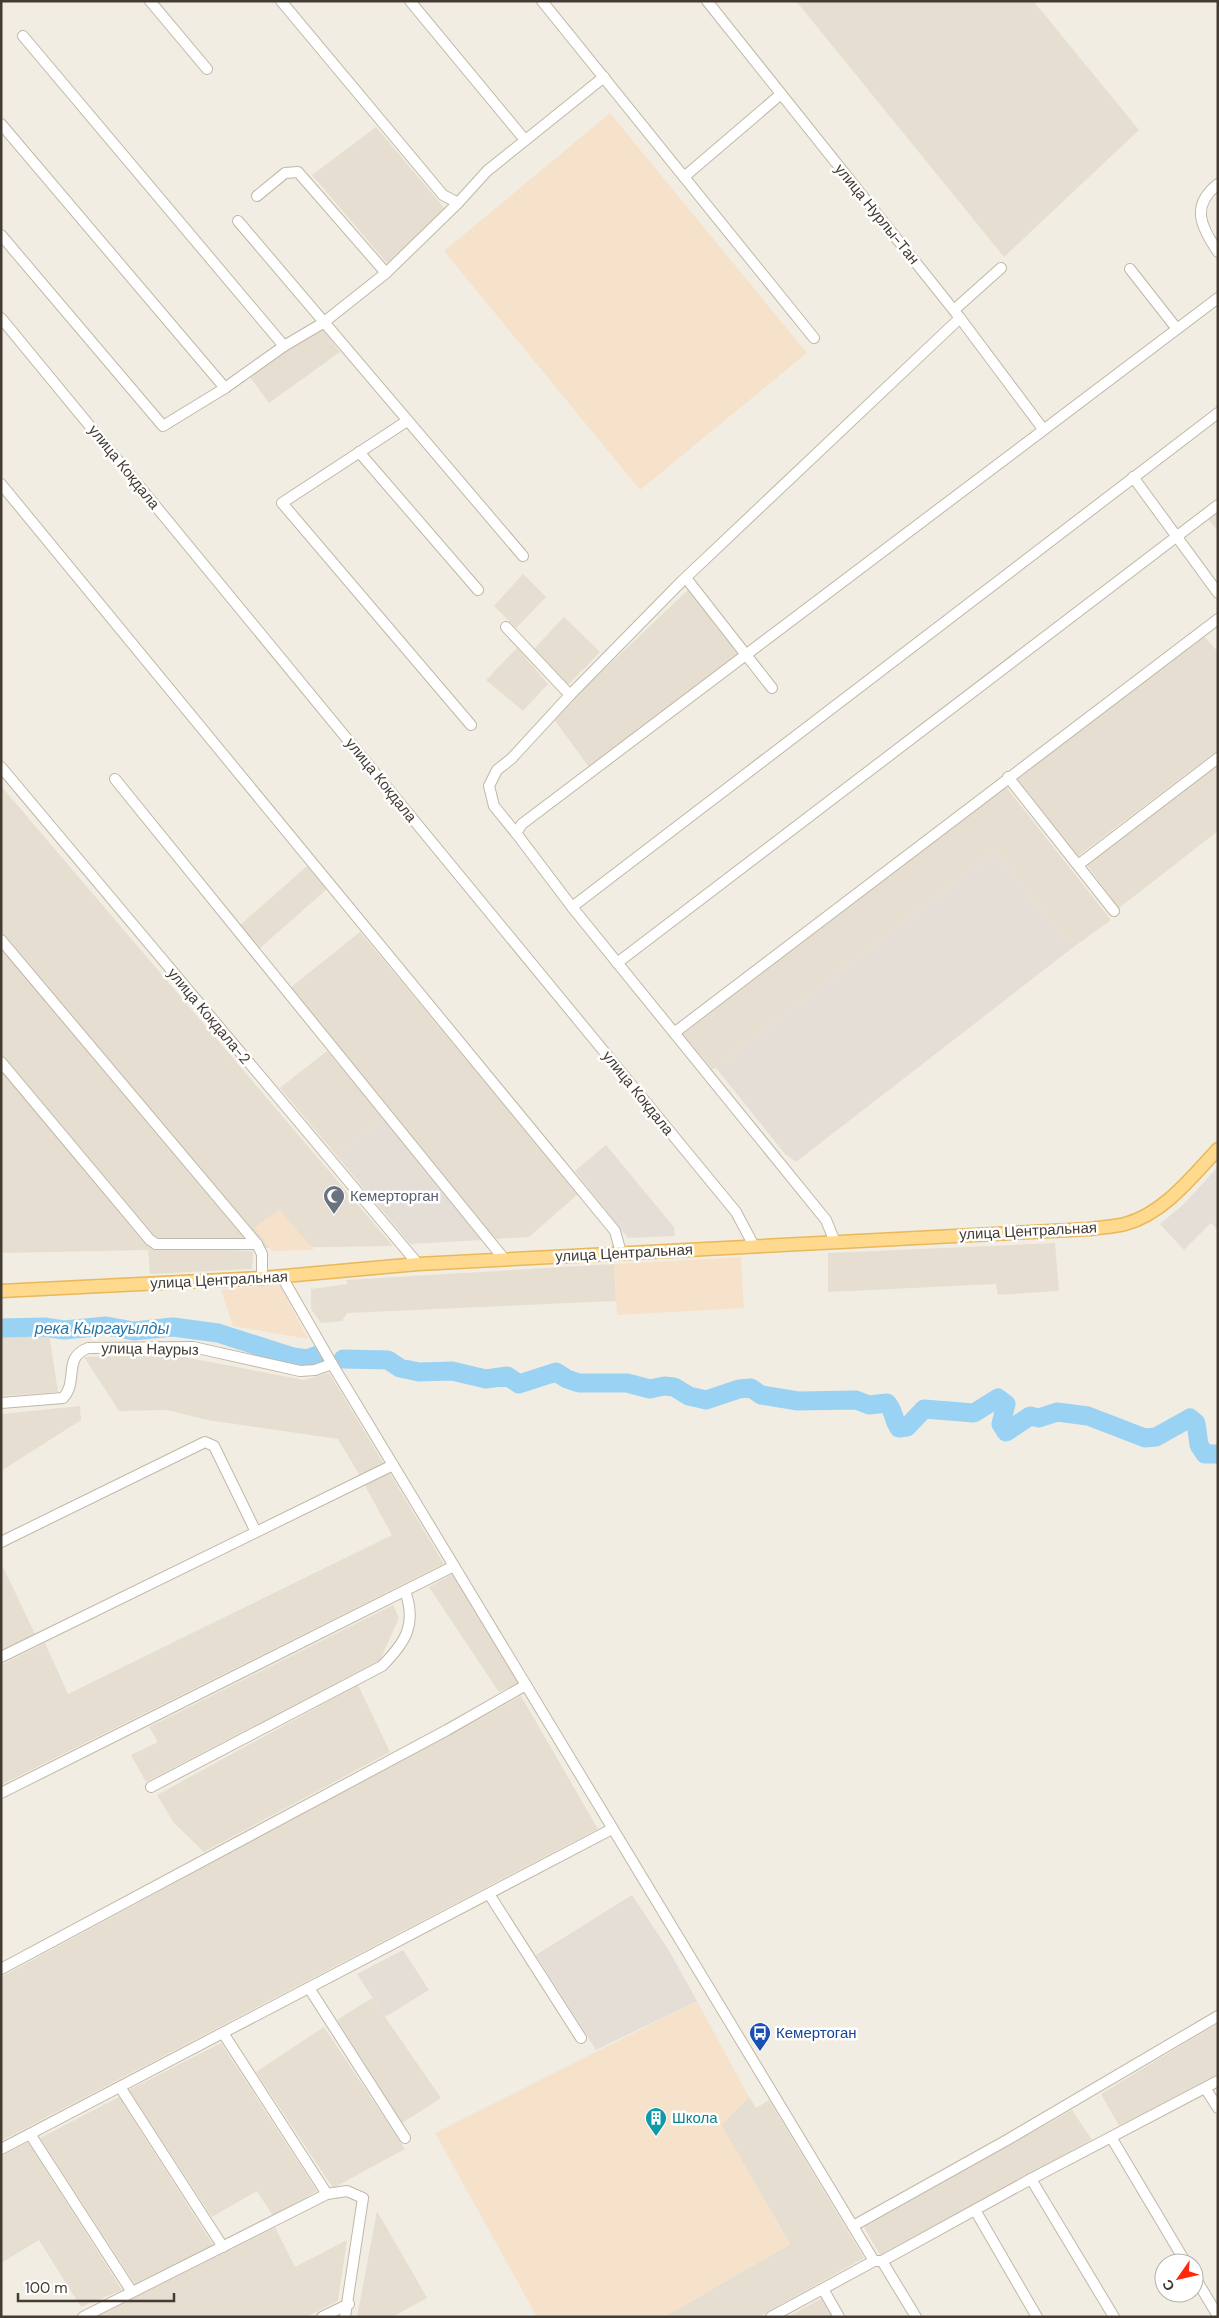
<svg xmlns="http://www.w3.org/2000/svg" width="1219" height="2318" font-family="'DM Sans',sans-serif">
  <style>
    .residential { fill: #e6ded0 }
    .commercial { fill: #f6e2cb }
    .industrial { fill: #e4ded7 }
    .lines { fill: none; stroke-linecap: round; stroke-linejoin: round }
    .river { stroke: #9ad2f3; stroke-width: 19 }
    .minor-casing { stroke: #c1b7a7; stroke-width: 12 }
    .major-casing { stroke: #e8b85a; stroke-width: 15 }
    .minor { stroke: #fff; stroke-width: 10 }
    .major { stroke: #ffda8e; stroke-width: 12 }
    .labels { text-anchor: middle; stroke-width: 5; stroke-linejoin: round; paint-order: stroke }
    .street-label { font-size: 15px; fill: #443c32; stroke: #fff }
    .worship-label { font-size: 15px; fill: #5b616d; stroke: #fff; text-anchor: start }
    .transit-label { font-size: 15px; fill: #164399; stroke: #fff; text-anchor: start }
    .culture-label { font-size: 15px; fill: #0d838f; stroke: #fff; text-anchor: start }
    .water-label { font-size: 16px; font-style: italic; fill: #2779ab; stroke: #fff }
  </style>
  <rect width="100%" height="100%" fill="#f2ede2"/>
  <g class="residential">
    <polygon points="796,1 1036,1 1035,3 1139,130 1004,257"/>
    <polygon points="376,127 446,210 387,263 312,175"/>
    <polygon points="323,330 340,352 269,403 250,377 285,352"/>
    <polygon points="1218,511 1218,531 1208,519"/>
    <polygon points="523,574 546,597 516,628 494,606"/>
    <polygon points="688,590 739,655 589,767 553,718"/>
    <polygon points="564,617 600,652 566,687 534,649"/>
    <polygon points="1204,636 1218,652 1218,750 1078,856 1017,779"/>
    <polygon points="517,648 548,684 523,711 486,680"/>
    <polygon points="1218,764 1218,831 1119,908 1087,865"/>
    <polygon points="1,786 393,1246 203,1249 253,1251 252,1269 150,1274 148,1250 1,1253"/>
    <polygon points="1006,787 1111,920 1071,949 995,852 716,1068 712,1069 683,1034"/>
    <polygon points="307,866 327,889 259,949 240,925"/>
    <polygon points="360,932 578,1194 529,1237 494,1239 290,988"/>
    <polygon points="327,1051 383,1118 337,1156 280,1088"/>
    <polygon points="1055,1243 1059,1291 998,1295 996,1284 828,1292 828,1253"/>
    <polygon points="614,1264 616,1301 347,1313 342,1321 321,1323 311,1309 311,1289 348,1284 346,1280"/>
    <polygon points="49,1334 58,1392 1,1396 1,1336"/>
    <polygon points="174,1355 304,1380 329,1373 384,1464 360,1476 338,1439 207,1420 167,1410 119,1411 84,1357"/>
    <polygon points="80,1406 81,1420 1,1471 1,1414"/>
    <polygon points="389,1472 444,1564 1,1785 1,1665 45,1643 68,1694 392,1535 364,1484"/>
    <polygon points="1,1563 35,1634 1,1650"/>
    <polygon points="452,1574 518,1683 499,1692 429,1587"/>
    <polygon points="393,1605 399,1618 380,1660 146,1782 131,1755 158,1742 149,1727"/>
    <polygon points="358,1685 390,1752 204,1852 174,1823 157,1795"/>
    <polygon points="521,1696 598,1829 1,2141 1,1977"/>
    <polygon points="372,1998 441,2098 402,2123 337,2020"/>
    <polygon points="1218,2023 1218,2075 1119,2126 1101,2094"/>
    <polygon points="324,2027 405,2149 333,2188 256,2072"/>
    <polygon points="221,2043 317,2191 273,2216 257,2191 212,2217 129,2090"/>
    <polygon points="119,2097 213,2245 135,2284 40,2138"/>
    <polygon points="749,2097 756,2108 769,2100 864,2258 758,2317 664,2317 790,2244 721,2125"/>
    <polygon points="1072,2110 1092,2140 880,2255 864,2227"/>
    <polygon points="28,2142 122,2290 81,2307 39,2240 1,2263 1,2156"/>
    <polygon points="377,2211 427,2298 392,2317 357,2317"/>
    <polygon points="275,2227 295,2267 347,2240 338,2301 306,2317 97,2317"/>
    <polygon points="822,2298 833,2317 788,2317"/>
  </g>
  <g class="commercial">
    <polygon points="610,113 807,353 640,490 444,251"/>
    <polygon points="279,1209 314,1250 272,1251 254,1228"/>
    <polygon points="741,1257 744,1308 617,1315 614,1264"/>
    <polygon points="279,1284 308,1339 233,1326 221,1290"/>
    <polygon points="697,2001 749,2097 721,2125 790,2244 664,2317 537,2317 435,2133"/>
  </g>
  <g class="industrial">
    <polygon points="995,852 1071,949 796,1162 785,1154 716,1068"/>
    <polygon points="383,1118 482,1240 410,1244 337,1156"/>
    <polygon points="606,1145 674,1227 675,1236 628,1238 575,1171"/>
    <polygon points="1218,1167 1218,1230 1211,1223 1184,1250 1160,1224 1183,1205"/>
    <polygon points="632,1895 668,1949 697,2001 596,2050 536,1955"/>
    <polygon points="403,1950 429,1990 385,2017 357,1974"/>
  </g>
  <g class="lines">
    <g class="river">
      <polyline points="1,1328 44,1327 64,1330 106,1326 134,1331 173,1327 218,1333 293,1357 307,1359 318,1355"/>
      <path d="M343,1359L388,1360L400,1368L419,1372L452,1371L486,1379L507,1376L519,1384L556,1372L567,1379L579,1383H627L650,1389L664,1386L674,1387L689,1396L706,1400L739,1389L751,1388L761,1395L798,1401L856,1400L869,1405L887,1403C894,1410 893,1420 899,1428L907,1427L924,1409L974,1413L998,1398L1006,1404L1001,1424L1006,1432L1030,1416L1039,1418L1057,1412L1088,1416L1145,1438L1156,1437L1190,1418L1196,1423L1199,1445L1205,1454H1218"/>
    </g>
    <g class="minor-casing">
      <g id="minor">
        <polyline points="150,1 207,69"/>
        <polyline points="281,1 443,195 458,203"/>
        <polyline points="410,1 525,140"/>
        <polyline points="542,1 814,338"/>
        <polyline points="707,1 960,318 1043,429"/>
        <polyline points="23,36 284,346"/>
        <polyline points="1,124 225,388"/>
        <polyline points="684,177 781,94"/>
        <path d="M1218,184C1190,206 1201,227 1218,252"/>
        <polyline points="257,196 285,173 298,172 386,273"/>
        <polyline points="238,221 523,556"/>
        <polyline points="1,235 163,426 225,388 284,346 323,323 386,273 458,203 487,171 604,77"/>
        <polyline points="1130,269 1177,329"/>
        <polyline points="954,310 1001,268"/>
        <polyline points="1,318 736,1212 754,1246"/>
        <polyline points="407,421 282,503 471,725"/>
        <polyline points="359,452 478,590"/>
        <polyline points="1133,477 1218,593"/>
        <polyline points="1,484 615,1231 621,1253"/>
        <polyline points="686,578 772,688"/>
        <polyline points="506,627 570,695"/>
        <polyline points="1,767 418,1264"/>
        <polyline points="1008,777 1114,911"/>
        <polyline points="115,779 505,1260"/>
        <polyline points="516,833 494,806 489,786 497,770 511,759 570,695 681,582 960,318"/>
        <polyline points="1078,865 1218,758"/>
        <polyline points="572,907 1218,413"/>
        <polyline points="1,940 257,1244 262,1254 262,1278"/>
        <polyline points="617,963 1218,505"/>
        <polyline points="674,1033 1218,619"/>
        <polyline points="1,1062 150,1240 156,1244 257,1244"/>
        <polyline points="835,1242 826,1220 572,907 516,833 522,824 1218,298"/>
        <polyline points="282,1277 332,1364 874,2261"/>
        <path d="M1,1403L63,1398C79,1381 62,1358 88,1348L193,1347L300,1371L315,1370L332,1364"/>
        <polyline points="1,1542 205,1442 214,1446 256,1532"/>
        <polyline points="1,1657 393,1465"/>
        <path d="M151,1787L382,1666C406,1642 417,1624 405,1591"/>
        <polyline points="1,1793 454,1566"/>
        <polyline points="489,1894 581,2038"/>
        <polyline points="1,1969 447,1730 526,1685"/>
        <polyline points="309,1988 405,2138"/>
        <polyline points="223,2033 327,2194"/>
        <polyline points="120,2087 223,2247"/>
        <polyline points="1205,2088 1218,2108"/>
        <polyline points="30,2134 132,2292"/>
        <polyline points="1111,2137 1186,2263"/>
        <polyline points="1,2149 612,1829"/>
        <polyline points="1031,2179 1114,2317"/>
        <polyline points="975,2210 1037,2317"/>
        <polyline points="853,2226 1007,2140 1218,2016"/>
        <polyline points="882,2261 916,2317"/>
        <polyline points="1194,2276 1218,2316"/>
        <polyline points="823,2289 839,2317"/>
        <polyline points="83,2317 327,2194 347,2191 363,2198 345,2317"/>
        <polyline points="322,2317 349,2304"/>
        <polyline points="771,2317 874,2261 882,2261 1031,2179 1218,2081"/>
      </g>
    </g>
    <g class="major-casing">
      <path id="major" d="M1,1291L262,1278L418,1264L1090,1229C1101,1227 1114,1227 1125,1224C1163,1214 1192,1177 1218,1149"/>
    </g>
    <use href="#minor" class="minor"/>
    <use href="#major" class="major"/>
  </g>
  <defs>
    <g id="mosque-pin" transform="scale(1.125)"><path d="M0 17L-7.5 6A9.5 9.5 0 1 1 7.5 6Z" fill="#6b7280" stroke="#fff"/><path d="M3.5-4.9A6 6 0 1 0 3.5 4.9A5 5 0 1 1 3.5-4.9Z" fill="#fff"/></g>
    <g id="bus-pin" transform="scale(1.125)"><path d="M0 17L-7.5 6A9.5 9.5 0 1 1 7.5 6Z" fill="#1a4fb4" stroke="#fff"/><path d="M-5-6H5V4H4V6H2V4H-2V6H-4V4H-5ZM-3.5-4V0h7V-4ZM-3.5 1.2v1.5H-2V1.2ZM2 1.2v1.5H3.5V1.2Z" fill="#fff"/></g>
    <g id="building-pin" transform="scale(1.125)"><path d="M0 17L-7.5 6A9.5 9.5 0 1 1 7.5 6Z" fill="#0f9aa8" stroke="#fff"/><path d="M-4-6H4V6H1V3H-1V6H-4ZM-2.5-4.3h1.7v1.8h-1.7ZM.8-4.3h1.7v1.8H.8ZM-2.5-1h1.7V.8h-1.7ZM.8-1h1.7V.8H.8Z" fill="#fff"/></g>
  </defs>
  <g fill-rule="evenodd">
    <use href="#mosque-pin" x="334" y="1196"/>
    <use href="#bus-pin" x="760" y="2033"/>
    <use href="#building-pin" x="656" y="2118"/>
  </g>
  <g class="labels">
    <g class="street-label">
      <text transform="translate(877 214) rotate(51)" y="5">улица Нурлы-Тан</text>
      <text transform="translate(124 467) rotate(51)" y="5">улица Кокдала</text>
      <text transform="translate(381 780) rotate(51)" y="5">улица Кокдала</text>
      <text transform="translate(209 1016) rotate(50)" y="5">улица Кокдала-2</text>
      <text transform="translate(638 1093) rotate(51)" y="5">улица Кокдала</text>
      <text transform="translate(1028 1231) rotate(-3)" y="5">улица Центральная</text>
      <text transform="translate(624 1253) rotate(-3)" y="5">улица Центральная</text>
      <text transform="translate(219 1280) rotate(-3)" y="5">улица Центральная</text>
      <text transform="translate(150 1349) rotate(1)" y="5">улица Наурыз</text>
    </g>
    <g class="worship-label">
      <text x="350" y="1201">Кемерторган</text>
    </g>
    <g class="transit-label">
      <text x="776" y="2038">Кемертоган</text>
    </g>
    <g class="culture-label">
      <text x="672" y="2123">Школа</text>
    </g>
    <g class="water-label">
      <text x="102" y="1334">река Кыргауылды</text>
    </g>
  </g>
  <rect width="1219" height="2318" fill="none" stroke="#443c32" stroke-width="5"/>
  <g transform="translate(1179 2278) rotate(236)"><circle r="24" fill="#ffffff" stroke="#b4b1ad"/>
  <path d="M0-4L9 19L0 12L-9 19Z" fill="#ff270c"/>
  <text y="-8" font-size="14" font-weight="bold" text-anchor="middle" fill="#443c32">С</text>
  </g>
  <path d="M18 2293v8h156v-8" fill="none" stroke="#443c32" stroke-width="2.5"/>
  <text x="25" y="2293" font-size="15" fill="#443c32" stroke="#ffffff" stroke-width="4" paint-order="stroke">100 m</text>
</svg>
